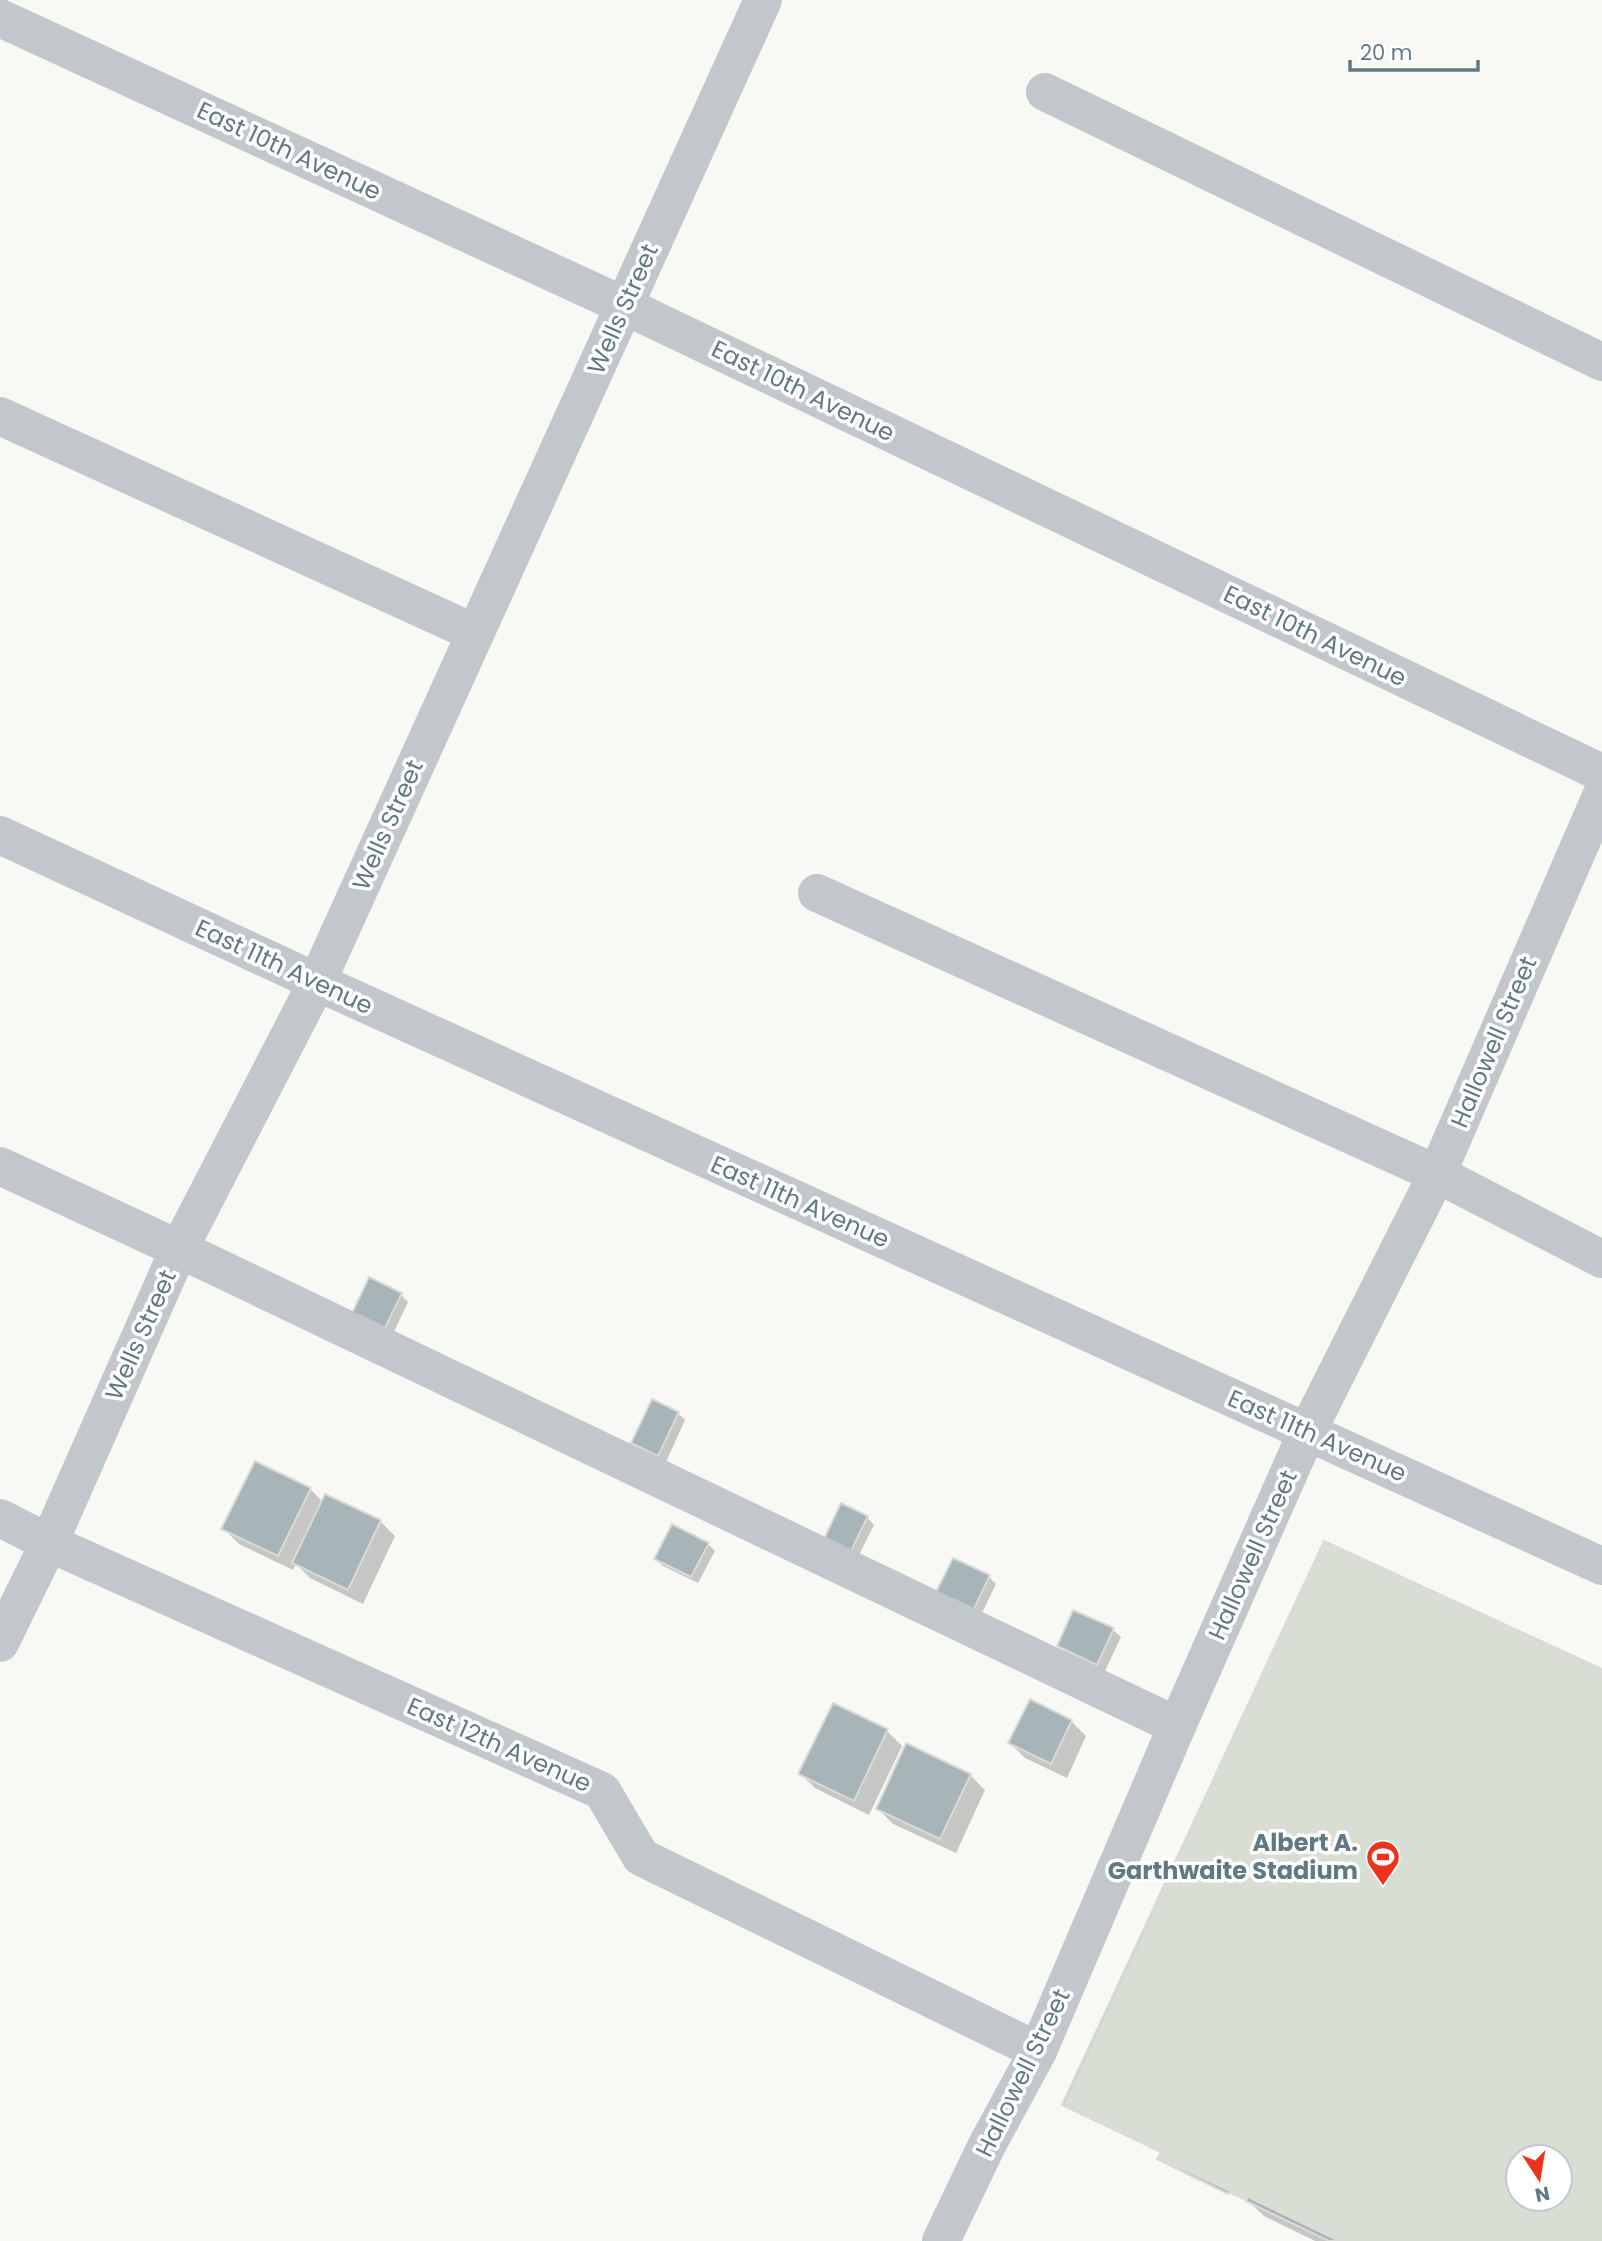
<svg xmlns="http://www.w3.org/2000/svg" width="1602" height="2241" font-family="Poppins,sans-serif">
  <style>
    .green { fill: #d9ded4; fill-rule: evenodd }
    .shadow { fill: #0003 }
    .building { fill: #a7b4b8; stroke: #dadad8; stroke-width: 2 }
    .lines { fill: none; stroke-linecap: round; stroke-linejoin: round }
    .minor { stroke: #c1c7ca; stroke-width: 38 }
    .labels { text-anchor: middle; stroke-width: 7; stroke-linejoin: round; paint-order: stroke }
    .street-label { font-size: 24px; fill: #617983; stroke: #fff }
    .poi-label { font-size: 24px; font-weight: bold; fill: #617983; stroke: #fff; text-anchor: end }
  </style>
  <rect width="100%" height="100%" fill="#f8f8f5"/>
  <path class="green" d="M1324,1541L1602,1669V2241H1330L1157,2159L1160,2151L1112,2126L1062,2105ZM1518,2157H1560V2199H1518Z"/>
  <g class="shadow">
    <polygon points="370,1280 401,1295 408,1302 388,1344"/>
    <polygon points="678,1413 685,1420 666,1462 640,1450 633,1443"/>
    <polygon points="310,1489 323,1502 380,1521 395,1536 363,1604 310,1578 296,1564 293,1570 239,1544 224,1529"/>
    <polygon points="867,1517 874,1525 856,1561 831,1550"/>
    <polygon points="708,1544 715,1551 698,1583 663,1566 656,1559"/>
    <polygon points="989,1577 996,1584 980,1617 946,1599"/>
    <polygon points="1074,1612 1113,1630 1121,1637 1105,1671 1066,1653 1059,1646"/>
    <polygon points="1071,1721 1086,1736 1067,1778 1025,1758 1010,1743"/>
    <polygon points="887,1731 902,1746 869,1815 815,1788 800,1773"/>
    <polygon points="970,1775 985,1790 956,1853 893,1824 878,1809"/>
    <polygon points="1248,2201 1335,2241 1315,2241 1264,2216"/>
  </g>
  <g class="building">
    <polygon points="369,1277 402,1293 380,1338 348,1322"/>
    <polygon points="652,1399 679,1412 658,1456 631,1443"/>
    <polygon points="255,1461 311,1488 278,1556 221,1529"/>
    <polygon points="325,1494 381,1520 348,1590 292,1563"/>
    <polygon points="841,1503 868,1516 849,1555 822,1543"/>
    <polygon points="672,1524 709,1543 691,1577 654,1559"/>
    <polygon points="1324,1541 1602,1669 1602,1671 1325,1543 1065,2104 1163,2151 1159,2158 1230,2191 1228,2194 1157,2159 1161,2152 1062,2105"/>
    <polygon points="953,1558 990,1575 973,1611 936,1592"/>
    <polygon points="1073,1610 1114,1628 1097,1665 1057,1646"/>
    <polygon points="1030,1699 1072,1720 1051,1764 1008,1743"/>
    <polygon points="833,1703 888,1729 854,1801 798,1774"/>
    <polygon points="906,1743 971,1774 940,1839 876,1809"/>
    <polygon points="1248,2197 1339,2241 1329,2241 1246,2201"/>
  </g>
  <g class="lines">
    <g class="minor">
      <polyline points="0,18 625,306 1602,773"/>
      <polyline points="1045,92 1602,362"/>
      <polyline points="0,416 475,633"/>
      <polyline points="0,835 317,982 1602,1566"/>
      <polyline points="817,893 1437,1174 1602,1259"/>
      <polyline points="0,1166 179,1249 1177,1726"/>
      <polyline points="0,1518 49,1543 602,1791 641,1857 1038,2051"/>
      <polyline points="0,1643 49,1543 179,1249 317,982 763,0"/>
      <polyline points="941,2241 987,2145 1038,2051 1177,1726 1307,1432 1437,1174 1602,794"/>
    </g>
  </g>
  <defs>
    <g id="stadium-pin" transform="scale(1.75)"><path d="M0 17L-7.5 6A9.5 9.5 0 1 1 7.5 6Z" fill="#ef321f" stroke="#fff"/><path d="M0-5a6.5 5 0 1 0 0 10a6.5 5 0 1 0 0-10ZM-3.5-1.8h7v3.6h-7Z" fill="#fff"/></g>
  </defs>
  <g fill-rule="evenodd">
    <use href="#stadium-pin" x="1383" y="1857"/>
  </g>
  <g class="labels">
    <g class="street-label">
      <text transform="translate(289 151) rotate(25)" y="8">East 10th Avenue</text>
      <text transform="translate(623 309) rotate(-66)" y="8">Wells Street</text>
      <text transform="translate(803 391) rotate(26)" y="8">East 10th Avenue</text>
      <text transform="translate(1315 636) rotate(26)" y="8">East 10th Avenue</text>
      <text transform="translate(388 825) rotate(-66)" y="8">Wells Street</text>
      <text transform="translate(284 967) rotate(25)" y="8">East 11th Avenue</text>
      <text transform="translate(1494 1042) rotate(-67)" y="8">Hallowell Street</text>
      <text transform="translate(800 1202) rotate(24)" y="8">East 11th Avenue</text>
      <text transform="translate(141 1335) rotate(-66)" y="8">Wells Street</text>
      <text transform="translate(1317 1436) rotate(24)" y="8">East 11th Avenue</text>
      <text transform="translate(1253 1555) rotate(-66)" y="8">Hallowell Street</text>
      <text transform="translate(499 1745) rotate(24)" y="8">East 12th Avenue</text>
      <text transform="translate(1023 2073) rotate(-64)" y="8">Hallowell Street</text>
    </g>
    <g class="poi-label">
      <text x="1358" y="1851">Albert A.<tspan x="1358" dy="28">Garthwaite Stadium</tspan></text>
    </g>
  </g>
  <g transform="translate(1539 2178) rotate(168)"><circle r="33" fill="#ffffff" stroke="#c0c9cd" stroke-width="2"/>
  <path d="M0-5L12 26L0 18L-12 26Z" fill="#ef321f"/>
  <text y="-10" font-size="19" font-weight="bold" text-anchor="middle" fill="#617983">N</text>
  </g>
  <path d="M1350 60v10h128v-10" fill="none" stroke="#617983" stroke-width="3.5"/>
  <text x="1360" y="60" font-size="21" fill="#617983" stroke="#ffffff" stroke-width="5" paint-order="stroke">20 m</text>
</svg>
